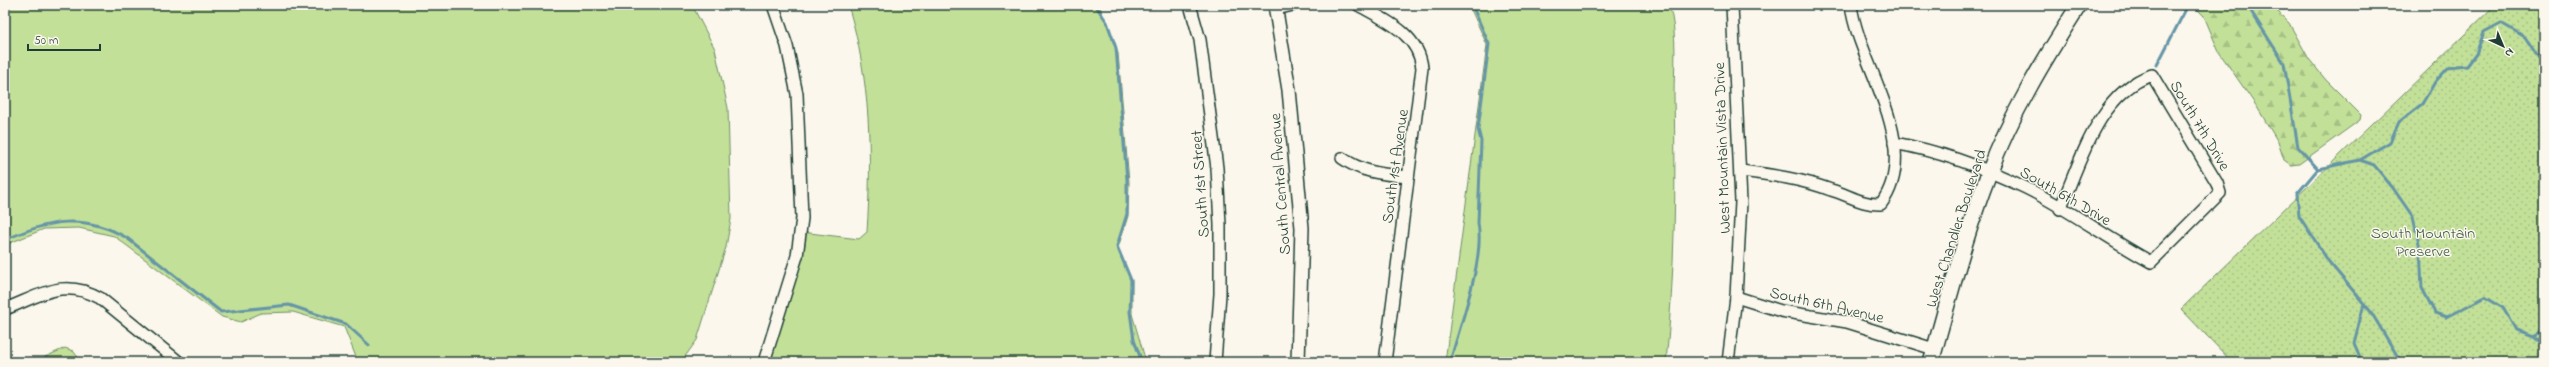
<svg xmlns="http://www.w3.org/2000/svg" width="2549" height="367" font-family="'Indie Flower',sans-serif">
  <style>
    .grass { fill: #c2e098; stroke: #708e66 }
    .forest { fill: url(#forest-firs); stroke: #708e66 }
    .park { fill: url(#park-dots); stroke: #708e66 }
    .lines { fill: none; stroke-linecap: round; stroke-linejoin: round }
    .stream { stroke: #6595a7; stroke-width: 3 }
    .minor-casing { stroke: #1f3d34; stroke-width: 14 }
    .tertiary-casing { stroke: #1f3d34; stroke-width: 16 }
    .secondary-casing { stroke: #1f3d34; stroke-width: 18 }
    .minor { stroke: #fbf7ec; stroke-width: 11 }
    .tertiary { stroke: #fbf7ec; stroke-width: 13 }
    .secondary { stroke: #fbf7ec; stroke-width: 15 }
    .labels { text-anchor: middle; stroke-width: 3; stroke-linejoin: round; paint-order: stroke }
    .street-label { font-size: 16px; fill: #1f3d34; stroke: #fbf7ec }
    .park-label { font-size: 16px; fill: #405e48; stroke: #fbf7ec }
  </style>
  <defs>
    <pattern id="forest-firs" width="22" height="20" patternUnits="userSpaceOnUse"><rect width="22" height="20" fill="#c2e098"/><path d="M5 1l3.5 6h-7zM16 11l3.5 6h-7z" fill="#a6c184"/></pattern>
    <pattern id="park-dots" width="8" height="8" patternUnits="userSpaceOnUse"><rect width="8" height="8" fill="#c2e098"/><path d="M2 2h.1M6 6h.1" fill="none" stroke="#a6c184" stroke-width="1.8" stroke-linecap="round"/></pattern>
  </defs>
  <rect width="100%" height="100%" fill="#fbf7ec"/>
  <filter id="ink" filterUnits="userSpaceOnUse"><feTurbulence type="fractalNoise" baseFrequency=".025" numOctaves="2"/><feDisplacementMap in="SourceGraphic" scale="8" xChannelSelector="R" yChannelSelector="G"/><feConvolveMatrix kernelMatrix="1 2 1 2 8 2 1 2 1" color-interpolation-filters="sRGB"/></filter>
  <g filter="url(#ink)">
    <g class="grass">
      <polygon points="5,5 692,5 715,49 728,108 731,219 726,247 697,340 681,362 358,362 344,327 293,312 261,313 241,322 222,317 114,236 79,228 44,229 5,245"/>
      <path d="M848,5H1099L1118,53L1129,182L1128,216L1118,248L1132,281V314L1146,362H764L801,232L859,239L867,232C872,155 871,80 848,5Z"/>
      <path d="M1469,5H1669C1678,33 1674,66 1674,96C1676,185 1675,273 1666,362H1445L1487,45Z"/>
      <polygon points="65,348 73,351 82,362 34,362"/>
    </g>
    <polygon class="forest" points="2193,5 2271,5 2289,23 2309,59 2325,79 2361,115 2360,120 2299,164 2291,165 2284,160 2278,142 2257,107 2219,52 2204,16"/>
    <polygon class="park" points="2495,5 2544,5 2544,362 2232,362 2181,309"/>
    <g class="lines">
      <g class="stream">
        <polyline points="1095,5 1107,22 1116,48 1127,180 1127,214 1117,246 1131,280 1130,312 1134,340 1142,362"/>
        <polyline points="2247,5 2284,63 2298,147 2318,169 2297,194 2299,216 2329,262 2371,312 2401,362"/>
        <polyline points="2157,65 2188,5"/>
        <polyline points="2360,160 2390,142 2399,122 2422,104 2435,82 2448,68 2467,66 2476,54 2484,32 2501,23 2525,37 2538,57 2544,58"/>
        <polyline points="2318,169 2360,160 2374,165 2393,188 2413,217 2420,248 2422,288 2435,313 2446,317 2485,297 2503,308 2516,330 2533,336 2544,329"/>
        <path d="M5,240C48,220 84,213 127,238L221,312L289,305L346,324L369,345"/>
        <polyline points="2533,336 2544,346"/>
        <path d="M1450,362C1460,325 1485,259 1478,223L1481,141L1478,129L1489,44L1472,5"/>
        <polyline points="2362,362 2354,343 2364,304"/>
      </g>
      <g class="minor-casing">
        <g id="minor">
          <polyline points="1190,5 1200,40 1217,168 1220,225 1220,294 1215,362"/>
          <path d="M1358,5C1385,20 1419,34 1422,68L1385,362"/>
          <polyline points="1276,9 1293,5"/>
          <path d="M1894,143C1939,151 1985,168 2026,188C2069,209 2108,239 2151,262L2220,193L2217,183L2152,75C2099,92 2080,163 2060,209"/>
          <path d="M1342,158C1363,173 1383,174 1408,177"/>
          <path d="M1741,171C1772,175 1802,179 1831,190C1849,195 1862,205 1881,204C1924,145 1858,64 1851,5"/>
          <polyline points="1736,297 1781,311 1847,322 1934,349"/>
          <path d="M5,309C40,296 63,277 100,298L179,362"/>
          <polyline points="764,362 797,256 802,218 797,94 787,46 773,5"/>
          <polyline points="1728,362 1736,297 1741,202 1732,5"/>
        </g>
      </g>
      <g class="tertiary-casing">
        <polyline id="tertiary" points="1275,5 1289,90 1302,228 1298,362"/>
      </g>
      <g class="secondary-casing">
        <path id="secondary" d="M1931,362C1949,299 1965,234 1989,173C2011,114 2045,58 2079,5"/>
      </g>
      <use href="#minor" class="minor"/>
      <use href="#tertiary" class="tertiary"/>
      <use href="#secondary" class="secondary"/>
    </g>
  </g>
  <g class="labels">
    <g class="street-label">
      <text transform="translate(2201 125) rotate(59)" y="6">South 7th Drive</text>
      <text transform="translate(1721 148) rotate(-92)" y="6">West Mountain Vista Drive</text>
      <text transform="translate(1394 166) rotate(-82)" y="6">South 1st Avenue</text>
      <text transform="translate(1199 184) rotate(-94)" y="6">South 1st Street</text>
      <text transform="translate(1279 184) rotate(-94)" y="6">South Central Avenue</text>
      <text transform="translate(2066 195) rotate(30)" y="6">South 6th Drive</text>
      <text transform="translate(1955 228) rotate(-72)" y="6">West Chandler Boulevard</text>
      <text transform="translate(1827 304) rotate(13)" y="6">South 6th Avenue</text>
    </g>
    <g class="park-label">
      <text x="2423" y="238">South Mountain<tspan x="2423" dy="18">Preserve</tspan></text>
    </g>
  </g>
  <rect width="2549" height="367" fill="none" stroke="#fbf7ec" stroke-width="20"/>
  <rect x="10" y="10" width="2529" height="347" fill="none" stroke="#1f3d34" stroke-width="1.5" filter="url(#ink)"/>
  <g transform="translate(2503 46) rotate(136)" stroke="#fbf7ec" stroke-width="3" paint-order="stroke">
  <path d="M0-3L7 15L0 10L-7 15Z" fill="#1f3d34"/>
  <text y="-6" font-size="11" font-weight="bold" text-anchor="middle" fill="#1f3d34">N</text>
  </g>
  <path d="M28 44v6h72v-6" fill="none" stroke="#1f3d34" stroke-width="2"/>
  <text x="34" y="44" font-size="12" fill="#1f3d34" stroke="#fbf7ec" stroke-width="3" paint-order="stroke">50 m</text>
</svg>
